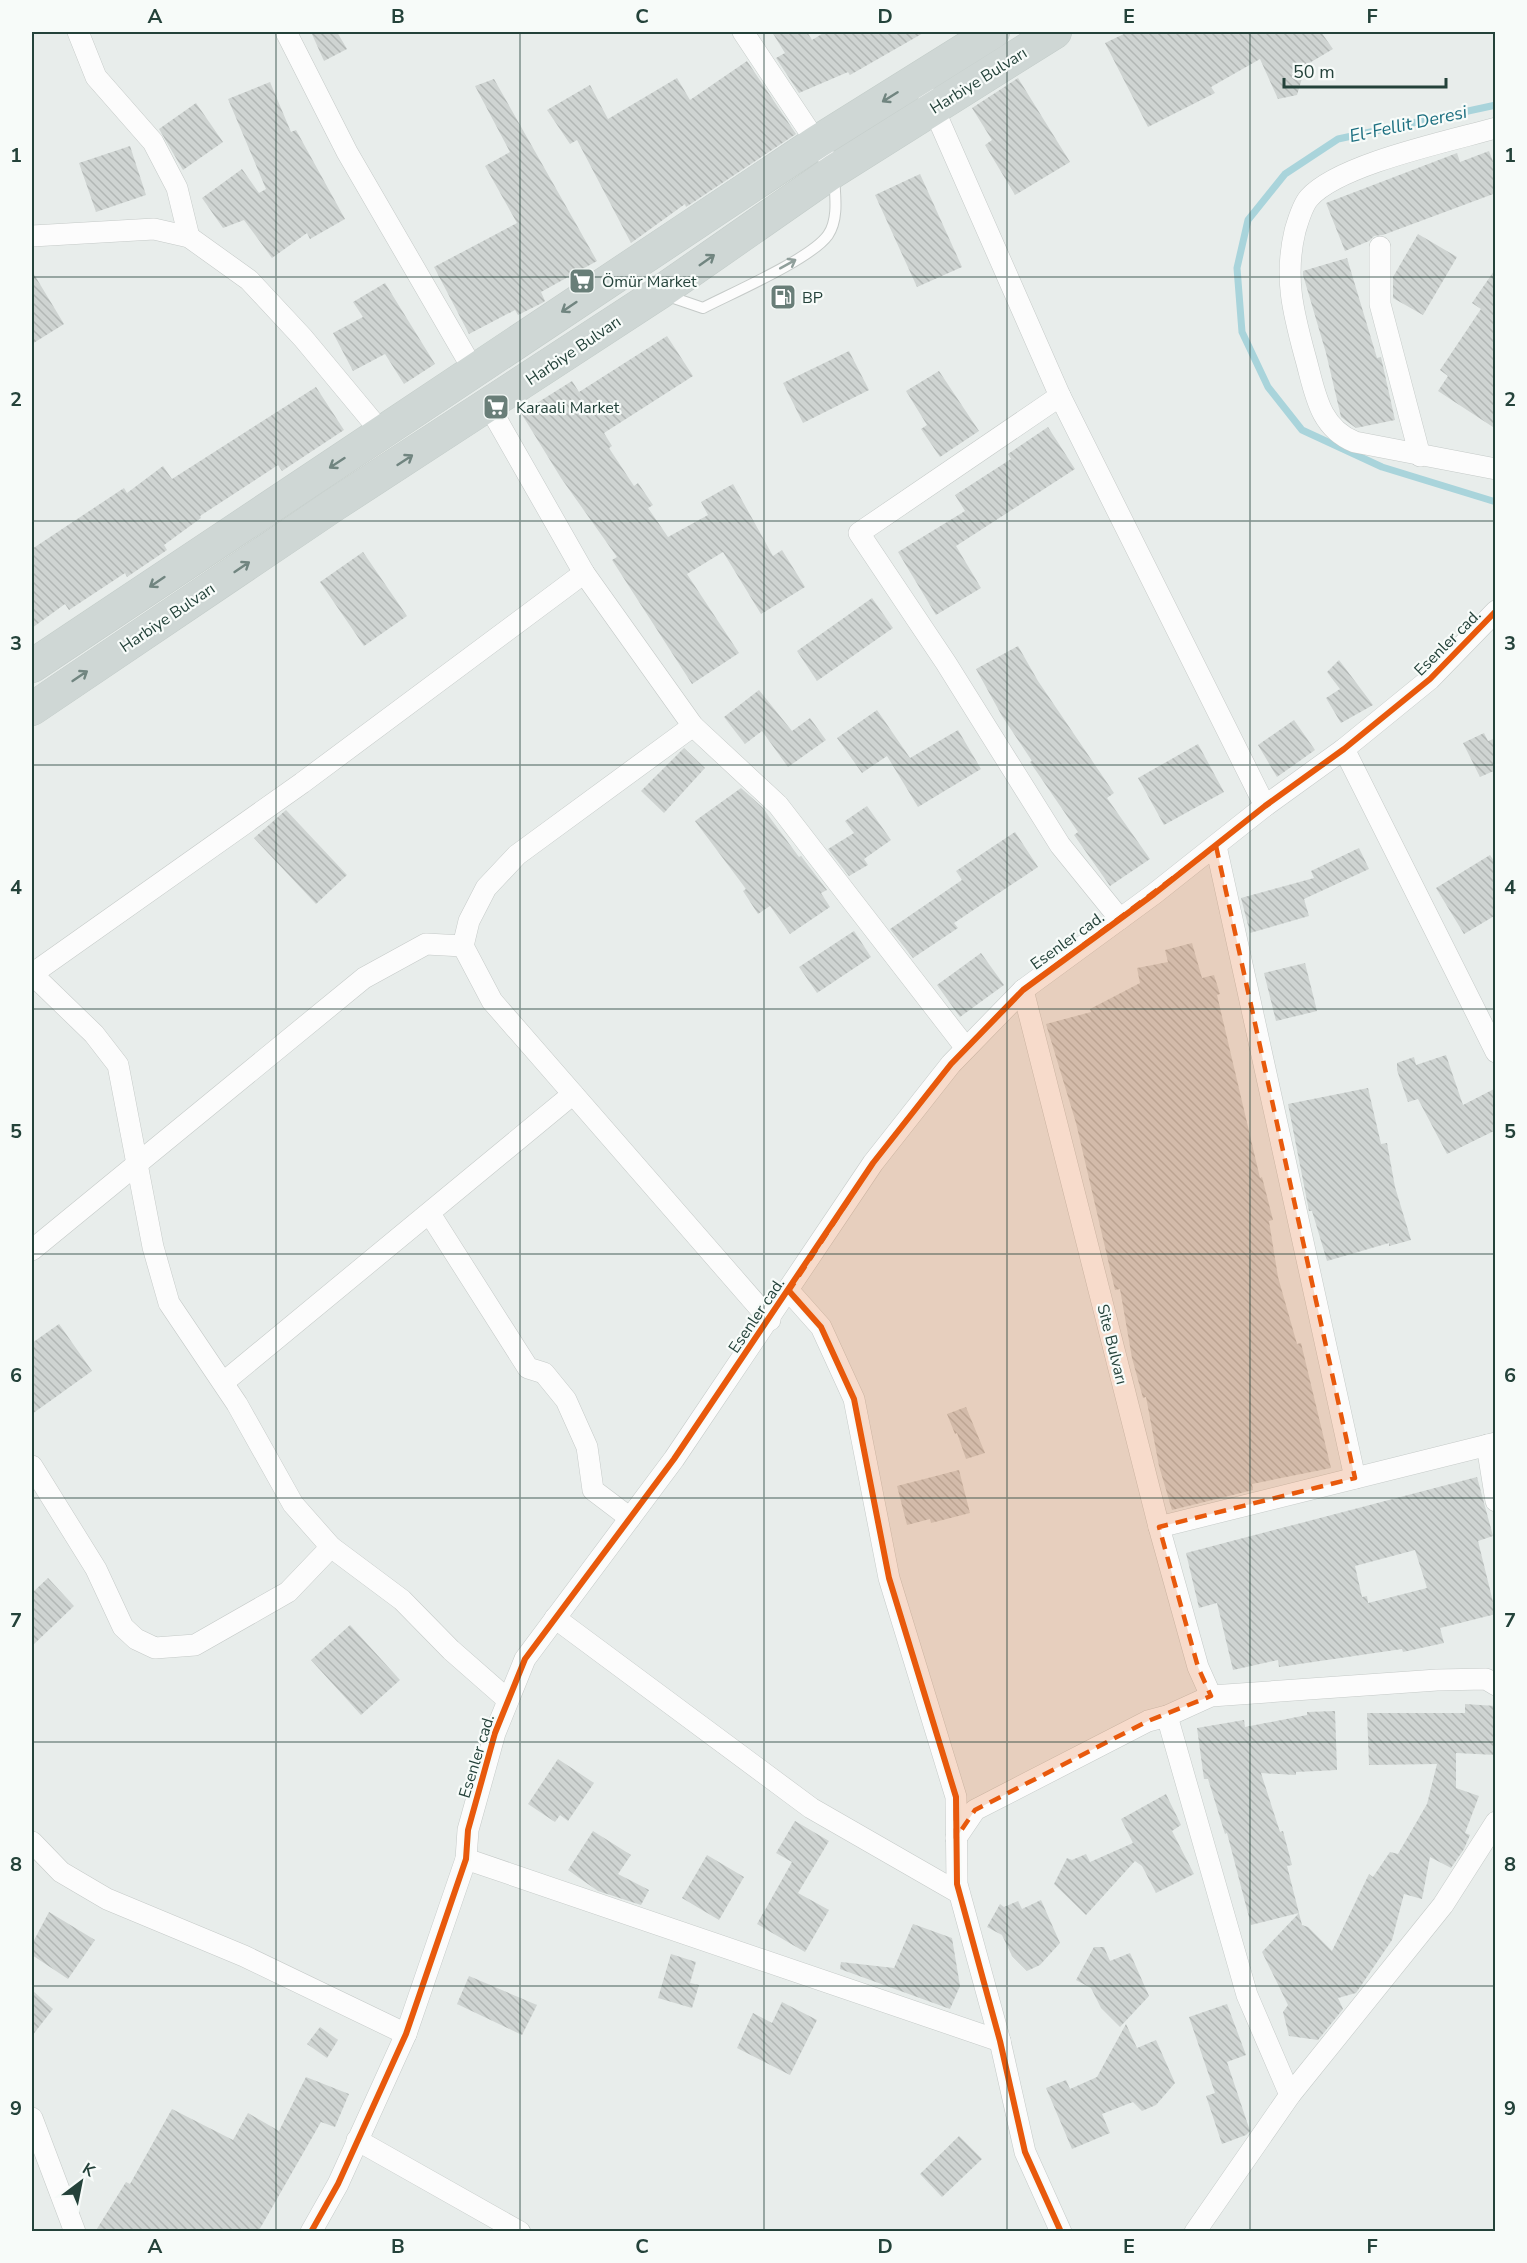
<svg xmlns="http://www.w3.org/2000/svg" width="1527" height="2263" font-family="'Nunito Sans',sans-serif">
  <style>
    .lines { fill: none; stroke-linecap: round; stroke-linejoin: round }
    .stream { stroke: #a9d4db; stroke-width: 7 }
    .building { fill: url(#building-back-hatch); fill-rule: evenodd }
    .lane-casing { stroke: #c5cac8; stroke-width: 12 }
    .street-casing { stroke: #c5cac8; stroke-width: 22 }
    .primary-casing { stroke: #c3ccc9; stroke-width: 34 }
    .lane { stroke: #fcfcfc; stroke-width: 10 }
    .street { stroke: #fcfcfc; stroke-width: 21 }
    .primary { stroke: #cfd7d5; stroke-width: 33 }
    .cycleway-casing { stroke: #f7fbf9; stroke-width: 10 }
    .cycleway { stroke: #e8590c; stroke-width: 6 }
    .oneway { stroke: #718580 }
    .oneway2 { stroke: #909f9b }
    .marked { fill: #e8590c; fill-opacity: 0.2; stroke: #e8590c; stroke-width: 4.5; stroke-dasharray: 12 8; stroke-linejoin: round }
    .grid { fill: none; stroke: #24423a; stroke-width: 1.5; stroke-opacity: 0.55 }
    .labels { text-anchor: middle; stroke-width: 4.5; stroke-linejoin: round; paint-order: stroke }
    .street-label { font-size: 16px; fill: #24423a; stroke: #f7fbf9 }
    .poi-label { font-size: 16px; fill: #24423a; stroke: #f7fbf9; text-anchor: start }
    .water-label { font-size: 18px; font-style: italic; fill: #1c6f80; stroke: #f7fbf9 }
    .neatline { fill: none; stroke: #24423a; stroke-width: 2 }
    .grid-label { font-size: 20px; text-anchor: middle; font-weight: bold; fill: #24423a }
  </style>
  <defs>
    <pattern id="building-back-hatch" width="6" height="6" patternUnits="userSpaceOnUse" patternTransform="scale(1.5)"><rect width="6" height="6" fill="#cfd4d2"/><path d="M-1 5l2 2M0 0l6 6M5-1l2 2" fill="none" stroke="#b2b7b5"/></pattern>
  </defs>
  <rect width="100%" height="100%" fill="#e8edeb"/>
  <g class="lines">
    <polyline class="stream" points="1496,105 1338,139 1285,174 1248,220 1237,268 1242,332 1268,387 1302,430 1382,467 1496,502"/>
  </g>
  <g class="building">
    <polygon points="311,32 337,32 347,49 324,61"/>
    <polygon points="772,32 807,32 812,40 825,32 925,32 850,75 848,72 799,93 776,58 785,53"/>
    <polygon points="1128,32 1321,32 1333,49 1306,65 1297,95 1278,99 1260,59 1211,87 1215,93 1148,127 1105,43"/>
    <polygon points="747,61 796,134 686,207 685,204 631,243 577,140 570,144 547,110 590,85 608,119 677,78 690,100"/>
    <polygon points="1018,78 1070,162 1015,195 985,145 992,140 972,108"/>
    <polygon points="494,79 597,261 541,292 545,301 542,303 518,315 515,310 469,334 434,267 517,223 485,166 510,152 475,86"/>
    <polygon points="270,82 291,132 296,130 345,219 310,239 307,233 272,258 244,220 223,228 202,198 242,169 259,193 266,189 228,99"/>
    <polygon points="196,103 223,142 183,170 159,129"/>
    <polygon points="130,146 146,195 96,212 79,163"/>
    <polygon points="1489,151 1496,169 1496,193 1383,235 1374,236 1369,241 1345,251 1326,203 1457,153 1460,162"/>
    <polygon points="920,174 962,267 917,287 875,195"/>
    <polygon points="1418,234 1457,257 1423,315 1393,298 1393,277"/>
    <polygon points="1347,258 1377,358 1381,357 1395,420 1356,428 1341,417 1326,353 1303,275 1303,271"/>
    <polygon points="1496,268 1496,429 1438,391 1448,376 1440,370 1481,309 1472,303"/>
    <polygon points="32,271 64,324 32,344"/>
    <polygon points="385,283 435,364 404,384 385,354 353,371 333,333 363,317 353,302"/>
    <polygon points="667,336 693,376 604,433 612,446 609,448 634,486 638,483 653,505 648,508 668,537 708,515 701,502 733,484 773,556 782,550 805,587 761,614 723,552 687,574 739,653 692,684 612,560 617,557 561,478 521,413 572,381 579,392"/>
    <polygon points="849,351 869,390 803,423 783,383"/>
    <polygon points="939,371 979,431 940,457 921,429 927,425 906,391"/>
    <polygon points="316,387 344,430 282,471 278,465 200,516 201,518 164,545 167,550 127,577 125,573 69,610 65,604 32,628 32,549 124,488 127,493 163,466 172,479"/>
    <polygon points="1048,427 1075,469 956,546 981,588 936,615 898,552 965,511 955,495 1011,459 1008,454"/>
    <polygon points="363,552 407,616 364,646 320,582"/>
    <polygon points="872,598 893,628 817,681 797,651"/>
    <polygon points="1018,646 1038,681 1114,793 1107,798 1150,859 1110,886 1074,835 1078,832 1030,762 1032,761 1002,716 976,669"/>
    <polygon points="1339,660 1373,705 1341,723 1326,698 1340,689 1327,672"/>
    <polygon points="759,690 792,731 810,718 826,740 788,767 762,731 745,744 724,717"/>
    <polygon points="877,710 910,758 958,730 981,769 918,807 887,756 862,773 837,738"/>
    <polygon points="1294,720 1315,750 1277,777 1258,745"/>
    <polygon points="1484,733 1488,741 1496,738 1496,770 1480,777 1463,743"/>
    <polygon points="1198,744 1224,792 1164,825 1138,778"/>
    <polygon points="684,748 705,768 664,813 641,791"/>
    <polygon points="741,788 762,807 799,857 801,856 827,890 821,893 830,907 790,934 770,906 758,914 743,891 746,889 695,821"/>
    <polygon points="867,806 891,840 864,859 868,865 849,876 828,849 854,833 845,821"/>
    <polygon points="286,810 347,875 316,904 254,838"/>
    <polygon points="1015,832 1038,867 954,923 958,928 913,958 890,929 962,880 956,871"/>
    <polygon points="1359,848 1369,869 1304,899 1309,916 1250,933 1241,898 1314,878 1311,871"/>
    <polygon points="1490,855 1496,864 1496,915 1464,934 1436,888"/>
    <polygon points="854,931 871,957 817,993 799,967"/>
    <polygon points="1192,943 1202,978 1214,975 1220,994 1217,995 1260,1178 1262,1177 1273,1220 1269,1221 1278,1277 1297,1344 1301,1343 1331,1468 1252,1484 1253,1490 1172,1510 1159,1466 1146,1397 1143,1398 1132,1358 1120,1289 1115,1290 1076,1123 1046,1024 1091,1012 1090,1009 1140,983 1137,968 1168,962 1165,950"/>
    <polygon points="981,953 1004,985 960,1017 937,985"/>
    <polygon points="1305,963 1317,1011 1276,1021 1264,973"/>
    <polygon points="1446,1055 1463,1105 1496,1088 1496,1130 1447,1154 1418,1099 1408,1102 1397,1070 1397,1063 1414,1057 1416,1065"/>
    <polygon points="1368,1088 1381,1144 1387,1143 1395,1187 1411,1240 1389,1246 1389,1243 1327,1261 1312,1211 1309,1211 1288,1104"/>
    <polygon points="59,1324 92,1371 32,1414 32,1343"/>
    <polygon points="966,1407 985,1453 966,1459 957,1433 955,1434 947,1414"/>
    <polygon points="959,1470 970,1513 931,1523 930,1519 907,1525 897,1486"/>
    <path d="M1477,1477L1493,1536L1478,1541L1496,1614L1440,1628L1444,1643L1403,1652L1402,1649L1279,1667L1278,1660L1233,1670L1217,1603L1199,1608L1186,1553ZM1415,1550L1427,1588L1368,1603L1367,1596L1362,1597L1355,1566Z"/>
    <polygon points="48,1578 74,1606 32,1646 32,1593"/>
    <polygon points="350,1625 400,1680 361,1715 311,1660"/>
    <polygon points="1465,1704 1496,1706 1496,1755 1456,1753 1456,1788 1479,1796 1465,1833 1470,1835 1464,1849 1451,1868 1430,1857 1422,1899 1404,1894 1392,1940 1356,1993 1338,1998 1343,2009 1318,2040 1289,2036 1283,2012 1288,2005 1262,1952 1299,1913 1251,1925 1227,1833 1225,1834 1208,1779 1204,1779 1197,1728 1244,1720 1245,1727 1307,1715 1307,1712 1335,1711 1337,1770 1296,1772 1296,1775 1261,1773 1280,1832 1283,1831 1292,1865 1287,1866 1302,1925 1308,1927 1332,1951 1369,1874 1373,1877 1390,1852 1398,1854 1427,1804 1437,1764 1369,1765 1367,1713 1465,1713"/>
    <polygon points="558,1759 594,1783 568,1821 560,1815 555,1822 528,1804"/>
    <polygon points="1166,1794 1181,1825 1172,1831 1194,1874 1156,1893 1142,1866 1135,1861 1086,1915 1054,1884 1067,1858 1072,1860 1086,1854 1090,1862 1133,1843 1121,1819"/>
    <polygon points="795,1821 829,1841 798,1893 829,1910 805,1952 757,1924 792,1862 776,1853"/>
    <polygon points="593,1831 631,1855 618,1874 649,1890 641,1905 598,1891 568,1870"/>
    <polygon points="707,1855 744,1877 719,1920 682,1898"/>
    <polygon points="1041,1900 1060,1943 1040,1965 1027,1971 1012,1956 1002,1935 987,1927 1000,1904 1004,1907 1018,1901 1022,1909"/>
    <polygon points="49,1912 95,1940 68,1979 32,1955 32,1944"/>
    <polygon points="913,1924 952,1938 960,1986 950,2009 840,1969 841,1962 894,1968"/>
    <polygon points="1094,1947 1104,1947 1110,1961 1130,1953 1149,1996 1120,2027 1101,2008 1091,1988 1076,1980"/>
    <polygon points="671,1954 696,1962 690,1983 699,1985 692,2008 658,1998"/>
    <polygon points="469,1976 537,2005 522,2035 457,2004"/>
    <polygon points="32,1990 53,2009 32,2036"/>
    <polygon points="782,2002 817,2020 790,2075 737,2048 753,2013 772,2023"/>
    <polygon points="1227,2004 1246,2055 1227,2062 1250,2131 1246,2135 1222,2144 1206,2096 1215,2093 1189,2017"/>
    <polygon points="1126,2024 1137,2048 1156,2040 1175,2083 1156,2105 1142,2111 1133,2102 1102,2114 1110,2133 1072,2149 1046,2088 1066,2080 1070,2089 1097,2077"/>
    <polygon points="320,2027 338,2040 327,2058 307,2044"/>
    <polygon points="306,2077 349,2094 335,2127 321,2122 258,2232 95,2232 126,2182 130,2184 172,2109 233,2140 248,2113 279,2131"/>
    <polygon points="959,2136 982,2159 942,2197 920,2174"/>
  </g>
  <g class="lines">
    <g class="lane-casing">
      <path id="lane" d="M665,295L703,308C732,293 811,259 828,235C839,219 835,195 834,176"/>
    </g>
    <g class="street-casing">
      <g id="street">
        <polyline points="78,32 96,77 153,142 177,188 189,237"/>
        <polyline points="286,32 347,152 474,371"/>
        <polyline points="743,32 823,152"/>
        <polyline points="929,98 1060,396 1265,806"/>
        <path d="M1496,128C1450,141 1339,164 1309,198C1302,206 1298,221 1295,231C1284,277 1293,312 1305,356C1315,391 1318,427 1355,442L1496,469"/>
        <polyline points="32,236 154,229 189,237 249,280 303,338 382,433"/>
        <polyline points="1380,247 1380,304 1420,456"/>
        <polyline points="1060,396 859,533 946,663 1060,845 1120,919"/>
        <polyline points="489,406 584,573 693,726 778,805 966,1048"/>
        <polyline points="693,726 517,855 486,888 469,921 463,946 492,1001 770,1320"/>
        <polyline points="1344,749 1496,1052"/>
        <polyline points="1216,846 1355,1478"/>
        <polyline points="32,974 94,1034 118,1065 153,1247 169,1303 237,1404 293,1504 331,1547 402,1600 451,1650 508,1700"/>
        <polyline points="32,974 302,783 584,573"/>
        <polyline points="1023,990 1159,1527 1198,1667 1211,1696"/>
        <polyline points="430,1214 528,1368 544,1373 566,1400 587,1447 593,1490 630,1518"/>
        <polyline points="32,1250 364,978 426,944 463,946"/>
        <polyline points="789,1291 821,1327 854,1399 889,1578 956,1797 957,1884 1000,2041 1025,2152 1061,2232"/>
        <polyline points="224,1382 573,1094"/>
        <polyline points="1487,1445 1496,1501"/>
        <polyline points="32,1466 96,1569 123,1627 136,1639 155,1648 195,1645 288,1592 331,1547"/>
        <polyline points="1159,1527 1496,1443"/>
        <polyline points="555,1618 811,1808 959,1893"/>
        <polyline points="1167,1716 1247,1995 1290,2095"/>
        <polyline points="956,1838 975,1810 1148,1721 1167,1716 1211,1696 1437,1680 1486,1679 1496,1685"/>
        <polyline points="32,1842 61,1872 107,1899 244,1956 406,2034"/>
        <polyline points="466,1859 1000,2041"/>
        <polyline points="32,2118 75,2232"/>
        <polyline points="357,2140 520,2232"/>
        <polyline points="311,2232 338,2184 406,2034 466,1859 468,1830 495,1733 525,1659 674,1459 873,1163 951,1064 1023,990 1154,894 1265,806 1344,749 1430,679 1496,611"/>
        <polyline points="1195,2232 1290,2095 1443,1905 1496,1822"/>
      </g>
    </g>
    <g class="primary-casing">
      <g id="primary">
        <polyline points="32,666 817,142 993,32"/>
        <polyline points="32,709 334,505 659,293 834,171 1055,32"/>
      </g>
    </g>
    <use href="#lane" class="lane"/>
    <use href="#street" class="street"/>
    <use href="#primary" class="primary"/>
    <g class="cycleway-casing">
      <g id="cycleway">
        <polyline points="789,1291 821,1327 854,1399 889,1578 956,1797 957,1884 1000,2041 1025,2152 1061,2232"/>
        <polyline points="311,2232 338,2184 406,2034 466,1859 468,1830 495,1733 525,1659 674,1459 873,1163 951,1064 1023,990 1154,894 1265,806 1344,749 1430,679 1496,611"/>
      </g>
    </g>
    <use href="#cycleway" class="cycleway"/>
  </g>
  <defs><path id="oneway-shaft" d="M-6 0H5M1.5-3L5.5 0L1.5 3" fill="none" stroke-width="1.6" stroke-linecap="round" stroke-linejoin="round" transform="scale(1.5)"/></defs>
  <g class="oneway">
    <use href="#oneway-shaft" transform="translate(890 97) rotate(148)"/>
    <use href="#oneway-shaft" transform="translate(707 260) rotate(-35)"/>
    <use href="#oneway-shaft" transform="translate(569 307) rotate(146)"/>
    <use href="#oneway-shaft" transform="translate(405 460) rotate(-33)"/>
    <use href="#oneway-shaft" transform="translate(337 463) rotate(147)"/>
    <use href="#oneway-shaft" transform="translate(242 567) rotate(-34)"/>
    <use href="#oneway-shaft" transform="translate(157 582) rotate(146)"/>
    <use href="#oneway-shaft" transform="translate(80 676) rotate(-34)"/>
  </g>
  <use class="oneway2" href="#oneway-shaft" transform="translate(788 264) rotate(-29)"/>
  <path class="marked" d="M1216,846L1355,1478L1159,1527L1198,1667L1211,1696L1148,1721L975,1810L956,1838V1797L889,1578L854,1399L821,1327L789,1291L873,1163L951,1064L1023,990Z"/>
  <path class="grid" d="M276,32V2232M520,32V2232M764,32V2232M1007,32V2232M1250,32V2232M32,277H1496M32,521H1496M32,765H1496M32,1009H1496M32,1254H1496M32,1498H1496M32,1742H1496M32,1986H1496"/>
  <defs>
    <g id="supermarket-square" transform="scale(1.35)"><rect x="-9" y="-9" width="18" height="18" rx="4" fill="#697e78" stroke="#f7fbf9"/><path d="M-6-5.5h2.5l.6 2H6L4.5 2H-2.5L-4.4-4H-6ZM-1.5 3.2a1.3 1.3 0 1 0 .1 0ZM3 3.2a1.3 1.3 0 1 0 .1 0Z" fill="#fff"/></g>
    <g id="fuel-square" transform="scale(1.35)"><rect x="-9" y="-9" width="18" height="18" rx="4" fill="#697e78" stroke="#f7fbf9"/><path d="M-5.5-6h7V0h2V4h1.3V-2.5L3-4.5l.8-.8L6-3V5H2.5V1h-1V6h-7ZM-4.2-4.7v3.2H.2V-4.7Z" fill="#fff"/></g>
  </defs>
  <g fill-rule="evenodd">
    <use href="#supermarket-square" x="582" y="281"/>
    <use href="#fuel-square" x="783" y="297"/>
    <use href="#supermarket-square" x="496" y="407"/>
  </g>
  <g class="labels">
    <g class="street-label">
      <text transform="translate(978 80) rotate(-32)" y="6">Harbiye Bulvarı</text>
      <text transform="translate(573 350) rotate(-34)" y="6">Harbiye Bulvarı</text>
      <text transform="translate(167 617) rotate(-34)" y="6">Harbiye Bulvarı</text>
      <text transform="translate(1447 642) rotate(-45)" y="6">Esenler cad.</text>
      <text transform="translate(1067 940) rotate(-36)" y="6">Esenler cad.</text>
      <text transform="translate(756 1315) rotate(-56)" y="6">Esenler cad.</text>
      <text transform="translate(1113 1344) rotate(76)" y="6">Site Bulvarı</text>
      <text transform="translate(476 1756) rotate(-73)" y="6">Esenler cad.</text>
    </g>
    <g class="poi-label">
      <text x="602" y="287">Ömür Market</text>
      <text x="802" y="303">BP</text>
      <text x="516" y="413">Karaali Market</text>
    </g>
    <g class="water-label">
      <text transform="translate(1408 124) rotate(-12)" y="6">El-Fellit Deresi</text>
    </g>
  </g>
  <rect width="1527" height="2263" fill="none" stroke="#f7fbf9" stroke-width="66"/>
  <g transform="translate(81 2182) rotate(32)" stroke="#f7fbf9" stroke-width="4.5" paint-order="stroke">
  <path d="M0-4.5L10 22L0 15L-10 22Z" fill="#24423a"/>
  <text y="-9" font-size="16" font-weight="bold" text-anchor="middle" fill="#24423a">K</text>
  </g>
  <path d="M1284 78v9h162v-9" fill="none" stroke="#24423a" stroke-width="3"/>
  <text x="1293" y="78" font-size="18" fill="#24423a" stroke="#f7fbf9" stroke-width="4.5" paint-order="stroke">50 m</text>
  <rect x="33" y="33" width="1461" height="2197" class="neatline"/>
  <g class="grid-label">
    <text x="155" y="23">A</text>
    <text x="398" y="23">B</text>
    <text x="642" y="23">C</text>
    <text x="885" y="23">D</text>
    <text x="1129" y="23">E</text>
    <text x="1372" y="23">F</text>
    <text x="16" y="162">1</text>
    <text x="1510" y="162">1</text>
    <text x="16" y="406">2</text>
    <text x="1510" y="406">2</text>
    <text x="16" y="650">3</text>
    <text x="1510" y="650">3</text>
    <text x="16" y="894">4</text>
    <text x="1510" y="894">4</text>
    <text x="16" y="1138">5</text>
    <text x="1510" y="1138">5</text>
    <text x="16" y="1382">6</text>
    <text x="1510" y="1382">6</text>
    <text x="16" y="1627">7</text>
    <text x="1510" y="1627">7</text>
    <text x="16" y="1871">8</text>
    <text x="1510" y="1871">8</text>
    <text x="16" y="2115">9</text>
    <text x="1510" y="2115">9</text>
    <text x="155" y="2253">A</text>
    <text x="398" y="2253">B</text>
    <text x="642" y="2253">C</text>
    <text x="885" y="2253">D</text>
    <text x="1129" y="2253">E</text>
    <text x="1372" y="2253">F</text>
  </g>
</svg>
